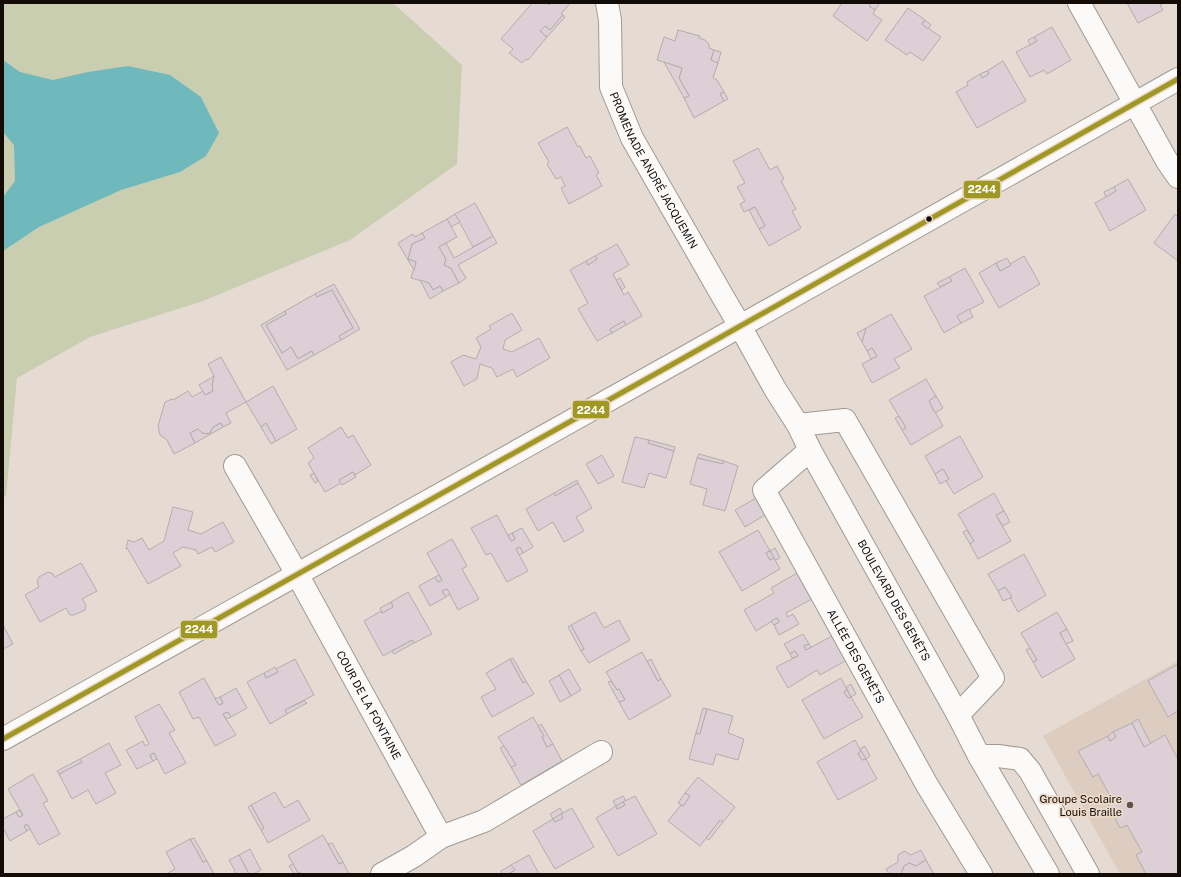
<svg xmlns="http://www.w3.org/2000/svg" width="1181" height="877" font-family="'Public Sans',sans-serif">
  <style>
    .education { fill: #ddcdc1 }
    .green { fill: #c9ceb0 }
    .water { fill: #6fb9bd }
    .building { fill: #ddcfd6; stroke: #b4adac }
    .lines { fill: none; stroke-linecap: round; stroke-linejoin: round }
    .minor-casing { stroke: #a19992; stroke-width: 24 }
    .minor { stroke: #fbfaf8; stroke-width: 22 }
    .bus-1-casing { stroke: #eedaca; stroke-width: 8 }
    .bus-1 { stroke: #9f9825; stroke-width: 5 }
    .bus-dot { fill: #120b06; stroke: #eedaca; stroke-width: 1.5 }
    .poi-dot { fill: #5c544d; stroke: #eedaca; stroke-width: 1.5 }
    .labels { text-anchor: middle; stroke-width: 3.5; stroke-linejoin: round; paint-order: stroke }
    .street-label { font-size: 11px; fill: #120b06; stroke: #eedaca }
    .poi-label { font-size: 11px; fill: #120b06; stroke: #eedaca; text-anchor: end }
    .line-badge { stroke: #eedaca; stroke-width: 1.5 }
    .badge-label { font-size: 11px; text-anchor: middle; font-weight: bold; fill: #fff }
  </style>
  <rect width="100%" height="100%" fill="#e6dbd2"/>
  <polygon class="education" points="1178,661 1178,874 1120,874 1043,736"/>
  <polygon class="green" points="3,3 393,3 462,65 457,164 350,240 203,301 90,337 17,378 6,496 3,498"/>
  <polygon class="water" points="3,60 20,72 53,80 88,72 128,66 170,75 201,97 219,133 206,156 180,172 121,190 39,227 3,251 3,197 15,181 14,145 3,132"/>
  <g class="building">
    <polygon points="532,3 547,3 549,5 550,3 570,3 561,14 563,15 550,30 545,26 540,31 547,37 528,60 526,59 522,63 509,53 513,49 501,39"/>
    <polygon points="842,3 872,3 869,6 875,10 873,14 882,20 867,41 833,16"/>
    <polygon points="872,3 877,3 879,5 875,10 869,6"/>
    <polygon points="1127,3 1164,3 1160,5 1163,10 1138,23"/>
    <polygon points="908,8 925,20 922,24 941,37 923,61 910,52 907,55 885,40"/>
    <polygon points="563,15 565,17 547,37 540,31 545,26 550,30"/>
    <polygon points="925,20 931,25 928,29 922,24"/>
    <polygon points="1052,27 1071,60 1047,74 1044,70 1030,77 1016,52 1037,41 1034,37"/>
    <polygon points="678,30 700,36 699,38 705,40 709,44 709,48 714,50 711,60 718,63 713,78 717,80 724,92 720,94 724,101 694,118 684,98 689,96 679,78 682,68 657,60 664,37 675,41"/>
    <polygon points="1034,37 1037,41 1030,45 1028,40"/>
    <polygon points="714,50 721,52 718,63 711,60"/>
    <polygon points="1003,61 1026,101 977,128 956,92 968,85 967,82 980,74 982,78 989,74 987,71"/>
    <polygon points="664,62 682,68 679,78 689,96 684,98"/>
    <polygon points="987,71 989,74 982,78 980,74"/>
    <polygon points="724,92 728,99 724,101 720,94"/>
    <polygon points="567,127 578,147 580,146 586,158 590,156 599,173 596,175 602,186 569,204 561,188 565,186 561,177 556,179 547,164 549,162 538,143"/>
    <polygon points="758,148 770,170 777,166 784,179 781,181 796,209 792,211 801,228 769,246 759,229 765,226 755,207 744,212 740,204 745,201 737,187 745,183 733,161"/>
    <polygon points="1128,179 1146,210 1110,231 1095,203 1116,191 1114,187"/>
    <polygon points="1114,187 1116,191 1106,197 1104,192"/>
    <polygon points="475,203 493,236 473,247 455,214"/>
    <polygon points="755,207 765,226 759,229 749,210"/>
    <polygon points="455,214 460,222 451,227 447,219"/>
    <polygon points="1175,214 1178,217 1178,261 1154,243"/>
    <polygon points="447,219 457,237 439,247 446,259 444,265 451,268 459,283 443,291 440,286 433,290 429,283 411,278 416,262 408,259 412,244 425,238 422,233"/>
    <polygon points="422,233 425,238 412,244 408,259 416,262 414,270 398,243 413,234 415,237"/>
    <polygon points="493,236 497,243 458,265 466,278 459,283 451,268 444,265 446,259 439,247 446,243 454,258"/>
    <polygon points="617,244 629,265 613,274 624,295 628,292 642,316 626,325 624,321 610,329 612,333 597,341 578,309 588,303 570,270 586,261 588,265 597,259 595,256"/>
    <polygon points="595,256 597,259 588,265 586,261"/>
    <polygon points="1024,256 1040,284 999,308 979,273 996,263 1000,271 1011,265 1010,264"/>
    <polygon points="1007,258 1011,265 1000,271 996,263"/>
    <polygon points="965,268 984,302 957,316 961,323 944,333 924,296 952,281 949,277"/>
    <polygon points="949,277 952,281 940,287 937,283"/>
    <polygon points="620,278 625,287 622,290 616,280"/>
    <polygon points="420,280 429,283 433,290 440,286 443,291 430,299"/>
    <polygon points="334,284 360,329 341,340 339,336 353,328 332,290 317,297 315,294"/>
    <polygon points="332,290 353,328 339,336 341,340 314,355 312,351 298,359 291,347 282,353 266,325 286,314 285,311 315,294 317,297"/>
    <polygon points="969,309 973,317 961,323 957,316"/>
    <polygon points="285,311 286,314 266,325 282,353 291,347 298,359 312,351 314,355 287,370 261,325"/>
    <polygon points="512,313 522,330 505,340 503,349 512,352 539,338 550,358 517,377 513,369 497,377 492,368 480,364 477,379 464,386 451,362 463,355 476,359 481,347 476,338 491,329 489,326"/>
    <polygon points="891,314 912,349 894,359 900,368 872,383 862,364 877,356 872,348 867,351 862,342 866,328"/>
    <polygon points="624,321 626,325 612,333 610,329"/>
    <polygon points="866,328 862,342 857,333"/>
    <polygon points="872,348 877,356 871,359 867,351"/>
    <polygon points="221,357 246,402 226,413 231,423 223,427 221,423 213,427 210,433 206,434 202,433 198,429 190,433 195,443 174,454 167,440 160,435 158,426 165,402 172,399 173,400 188,391 192,397 203,391 205,395 213,391 212,385 214,376 208,364"/>
    <polygon points="214,376 212,385 213,391 205,395 199,385"/>
    <polygon points="926,379 936,396 929,401 943,426 911,445 902,430 906,428 889,400"/>
    <polygon points="273,386 297,429 276,441 266,423 261,427 246,402"/>
    <polygon points="936,396 943,408 935,413 929,401"/>
    <polygon points="899,416 906,428 902,430 895,418"/>
    <polygon points="221,423 223,427 195,443 190,433 198,429 202,433 206,434 210,433 213,427"/>
    <polygon points="266,423 276,441 271,444 261,427"/>
    <polygon points="341,427 348,438 353,435 371,465 355,475 353,472 339,480 341,483 325,492 308,463 314,458 308,448"/>
    <polygon points="960,436 983,477 954,494 946,481 949,479 943,469 935,474 925,456"/>
    <polygon points="635,437 649,440 648,443 674,451 666,478 649,473 644,488 622,482"/>
    <polygon points="649,440 675,447 674,451 648,443"/>
    <polygon points="699,454 724,461 723,464 697,458"/>
    <polygon points="602,455 614,476 598,484 586,464"/>
    <polygon points="697,458 723,464 724,461 738,466 725,511 703,505 707,489 690,484"/>
    <polygon points="943,469 949,479 940,484 935,474"/>
    <polygon points="353,472 356,477 342,485 339,480"/>
    <polygon points="314,473 318,481 315,483 310,475"/>
    <polygon points="577,480 578,483 555,496 554,493"/>
    <polygon points="578,483 592,508 576,517 584,531 564,542 553,522 538,531 526,509 554,493 555,496"/>
    <polygon points="994,493 1004,511 996,515 1011,541 978,559 970,544 974,541 958,514"/>
    <polygon points="756,498 765,515 745,527 735,510"/>
    <polygon points="173,507 193,512 188,530 201,534 223,522 234,542 215,552 212,547 198,554 196,550 183,547 173,553 181,566 148,584 127,548 126,549 128,540 134,542 142,538 149,550 164,541"/>
    <polygon points="1004,511 1010,522 1003,526 996,515"/>
    <polygon points="497,515 511,541 515,539 512,533 522,528 533,547 523,553 520,547 516,549 528,571 507,582 491,553 486,555 471,528"/>
    <polygon points="758,530 770,551 766,553 770,560 774,558 780,569 742,591 719,552"/>
    <polygon points="967,530 974,541 970,544 963,532"/>
    <polygon points="512,533 515,539 511,541 508,535"/>
    <polygon points="452,539 467,566 462,569 479,599 458,610 447,589 442,591 446,597 430,606 419,586 435,577 438,582 442,580 427,553"/>
    <polygon points="520,547 523,553 519,555 516,549"/>
    <polygon points="775,548 780,558 775,560 770,551"/>
    <polygon points="770,551 774,558 770,560 766,553"/>
    <polygon points="1024,554 1046,595 1018,612 1010,598 1012,597 1005,587 998,591 988,574"/>
    <polygon points="81,563 97,591 82,599 86,605 85,610 74,615 70,615 66,608 40,622 25,595 39,587 37,582 39,577 48,572 53,574 55,577"/>
    <polygon points="797,573 812,599 786,613 788,617 793,614 799,624 779,635 774,625 779,622 777,618 756,631 744,610 774,593 771,588"/>
    <polygon points="439,575 442,580 438,582 435,577"/>
    <polygon points="1005,587 1012,597 1003,601 998,591"/>
    <polygon points="447,589 450,594 446,597 442,591"/>
    <polygon points="408,592 432,634 414,643 412,640 383,656 364,621 381,611 382,613 393,607 391,602"/>
    <polygon points="391,602 393,607 382,613 380,608"/>
    <polygon points="595,612 604,628 619,620 630,640 589,663 581,651 584,649 571,625"/>
    <polygon points="1057,612 1067,629 1060,633 1075,659 1042,678 1033,662 1037,660 1021,633"/>
    <polygon points="777,618 779,622 774,625 771,621"/>
    <polygon points="3,625 13,644 3,649"/>
    <polygon points="571,625 584,649 581,651 568,627"/>
    <polygon points="1067,629 1073,641 1066,644 1060,633"/>
    <polygon points="803,634 809,644 804,646 806,650 832,636 847,660 820,675 817,670 788,688 776,667 798,656 795,651 790,654 784,644"/>
    <polygon points="412,640 414,643 394,654 392,651"/>
    <polygon points="809,644 811,647 806,650 804,646"/>
    <polygon points="1030,648 1037,660 1033,662 1026,650"/>
    <polygon points="795,651 798,656 792,658 790,654"/>
    <polygon points="642,652 658,681 661,679 671,696 629,720 619,702 625,700 619,689 617,690 606,672"/>
    <polygon points="513,658 526,681 523,683 510,659"/>
    <polygon points="295,659 314,695 285,710 287,714 270,724 247,682 264,673 266,678 278,672 276,669"/>
    <polygon points="510,659 523,683 526,681 534,694 492,717 481,697 496,689 486,673"/>
    <polygon points="651,659 661,679 658,681 647,661"/>
    <polygon points="1178,664 1178,711 1168,717 1148,681"/>
    <polygon points="275,667 278,672 266,678 264,673"/>
    <polygon points="569,669 581,690 571,696 559,675"/>
    <polygon points="559,675 571,696 560,702 549,681"/>
    <polygon points="204,678 219,705 223,703 220,697 236,688 247,708 231,717 228,712 223,714 236,735 215,746 199,717 193,719 179,692"/>
    <polygon points="841,678 847,690 844,692 848,698 851,697 863,717 824,739 802,700"/>
    <polygon points="611,681 617,690 619,689 625,700 619,702 608,682"/>
    <polygon points="851,684 856,694 851,697 846,687"/>
    <polygon points="847,690 851,697 848,698 844,692"/>
    <polygon points="220,697 223,703 219,705 215,699"/>
    <polygon points="304,701 307,703 287,714 285,710"/>
    <polygon points="159,704 175,730 169,733 186,763 165,774 154,753 150,755 153,761 137,769 126,750 143,741 145,746 149,744 135,717"/>
    <polygon points="703,708 707,709 700,734 696,733"/>
    <polygon points="707,709 733,716 728,733 744,739 738,760 716,754 713,765 689,759 696,733 700,734"/>
    <polygon points="228,712 231,717 226,719 223,714"/>
    <polygon points="533,717 544,736 542,737 547,747 553,744 562,761 521,785 511,767 516,765 498,737"/>
    <polygon points="1138,719 1151,744 1144,747 1132,723"/>
    <polygon points="1132,723 1144,747 1165,735 1178,759 1178,874 1146,874 1136,855 1142,852 1127,825 1120,828 1108,804 1113,801 1098,774 1093,777 1078,751 1108,736 1110,741 1116,737 1113,732"/>
    <polygon points="541,724 553,744 547,747 542,737 544,736 538,726"/>
    <polygon points="1113,732 1116,737 1110,741 1108,736"/>
    <polygon points="855,740 861,751 858,753 862,760 866,759 877,779 838,800 817,762"/>
    <polygon points="109,743 121,765 105,773 116,793 96,804 88,790 72,799 59,774 82,762 80,759"/>
    <polygon points="504,746 516,765 511,767 500,748"/>
    <polygon points="865,746 870,756 866,759 860,749"/>
    <polygon points="861,751 866,759 862,760 858,753"/>
    <polygon points="154,753 157,759 153,761 150,755"/>
    <polygon points="80,759 82,762 59,774 57,771"/>
    <polygon points="33,774 48,801 43,803 60,834 39,845 27,824 24,826 27,831 10,841 3,828 3,819 16,812 19,817 23,815 8,789"/>
    <polygon points="698,777 735,807 723,822 720,820 700,846 668,821 681,805 683,806 690,796 685,793"/>
    <polygon points="275,792 284,808 298,800 310,820 268,843 261,830 264,828 251,805"/>
    <polygon points="685,793 690,796 683,806 678,803"/>
    <polygon points="623,796 626,801 616,806 613,801"/>
    <polygon points="635,796 657,834 618,856 596,818 616,806 617,809 625,805 623,802"/>
    <polygon points="623,802 625,805 617,809 616,806"/>
    <polygon points="251,805 264,828 261,830 248,807"/>
    <polygon points="560,808 563,813 553,819 550,814"/>
    <polygon points="572,808 594,847 555,869 533,831 553,819 555,822 563,818 561,814"/>
    <polygon points="19,810 23,815 19,817 16,812"/>
    <polygon points="561,814 563,818 555,822 553,819"/>
    <polygon points="720,820 723,822 709,840 706,838"/>
    <polygon points="27,824 30,829 27,831 24,826"/>
    <polygon points="323,835 339,864 343,862 349,874 301,874 300,872 298,873 288,855"/>
    <polygon points="194,838 207,861 203,862 190,839"/>
    <polygon points="190,839 203,862 207,861 214,874 166,874 175,869 166,852"/>
    <polygon points="332,843 343,862 339,864 328,844"/>
    <polygon points="250,849 261,870 253,874 249,874 239,855"/>
    <polygon points="921,850 926,860 916,866 909,863 904,866 901,874 889,874 886,869 898,862 898,855 904,851 911,855"/>
    <polygon points="239,855 249,874 236,874 234,869 229,860"/>
    <polygon points="529,855 539,874 508,874 515,870 511,865"/>
    <polygon points="926,860 934,874 901,874 904,866 909,863 916,866"/>
    <polygon points="293,864 298,873 300,872 301,874 294,874 289,866"/>
    <polygon points="511,865 515,870 508,874 502,874 501,871"/>
  </g>
  <g class="lines">
    <g class="minor-casing">
      <g id="minor">
        <path id="s1" d="M607,3L610,20L611,87L632,138L723,297L740,326L775,389L798,425L810,450L958,715L979,756L1048,874"/>
        <polyline points="1079,3 1167,161 1178,177"/>
        <polyline points="798,425 845,420 993,678 958,715"/>
        <path id="s2" d="M810,450L764,490L927,785L981,874"/>
        <path id="s3" d="M235,466L297,574L441,837"/>
        <polyline points="3,739 673,364 1178,79"/>
        <polyline points="979,756 998,756 1020,759 1030,771 1088,874"/>
        <polyline points="382,874 414,856 441,837 484,821 601,752"/>
      </g>
    </g>
    <use href="#minor" class="minor"/>
    <g class="bus-1-casing">
      <polyline id="bus-1" points="3,739 673,364 1178,79"/>
    </g>
    <use href="#bus-1" class="bus-1"/>
  </g>
  <circle class="bus-dot" cx="929" cy="219" r="3.5"/>
  <circle class="poi-dot" cx="1130" cy="805" r="4"/>
  <g class="labels">
    <g class="street-label">
      <text dy="4" stroke="none"><textPath href="#s1" startOffset="178">PROMENADE ANDRÉ JACQUEMIN</textPath></text>
      <text dy="4" stroke="none"><textPath href="#s1" startOffset="671">BOULEVARD DES GENÊTS</textPath></text>
      <text dy="4" stroke="none"><textPath href="#s2" startOffset="251">ALLÉE DES GENÊTS</textPath></text>
      <text dy="4" stroke="none"><textPath href="#s3" startOffset="274">COUR DE LA FONTAINE</textPath></text>
    </g>
    <g class="poi-label">
      <text x="1122" y="803">Groupe Scolaire<tspan x="1122" dy="13">Louis Braille</tspan></text>
    </g>
  </g>
  <g class="line-badge">
    <rect x="963" y="180" width="38" height="19" rx="4" fill="#9f9825"/>
    <rect x="572" y="400" width="38" height="19" rx="4" fill="#9f9825"/>
    <rect x="180" y="620" width="38" height="19" rx="4" fill="#9f9825"/>
  </g>
  <g class="badge-label">
    <text x="982" y="193">2244</text>
    <text x="591" y="414">2244</text>
    <text x="199" y="633">2244</text>
  </g>
  <rect width="1181" height="877" fill="none" stroke="#120b06" stroke-width="8"/>
</svg>
